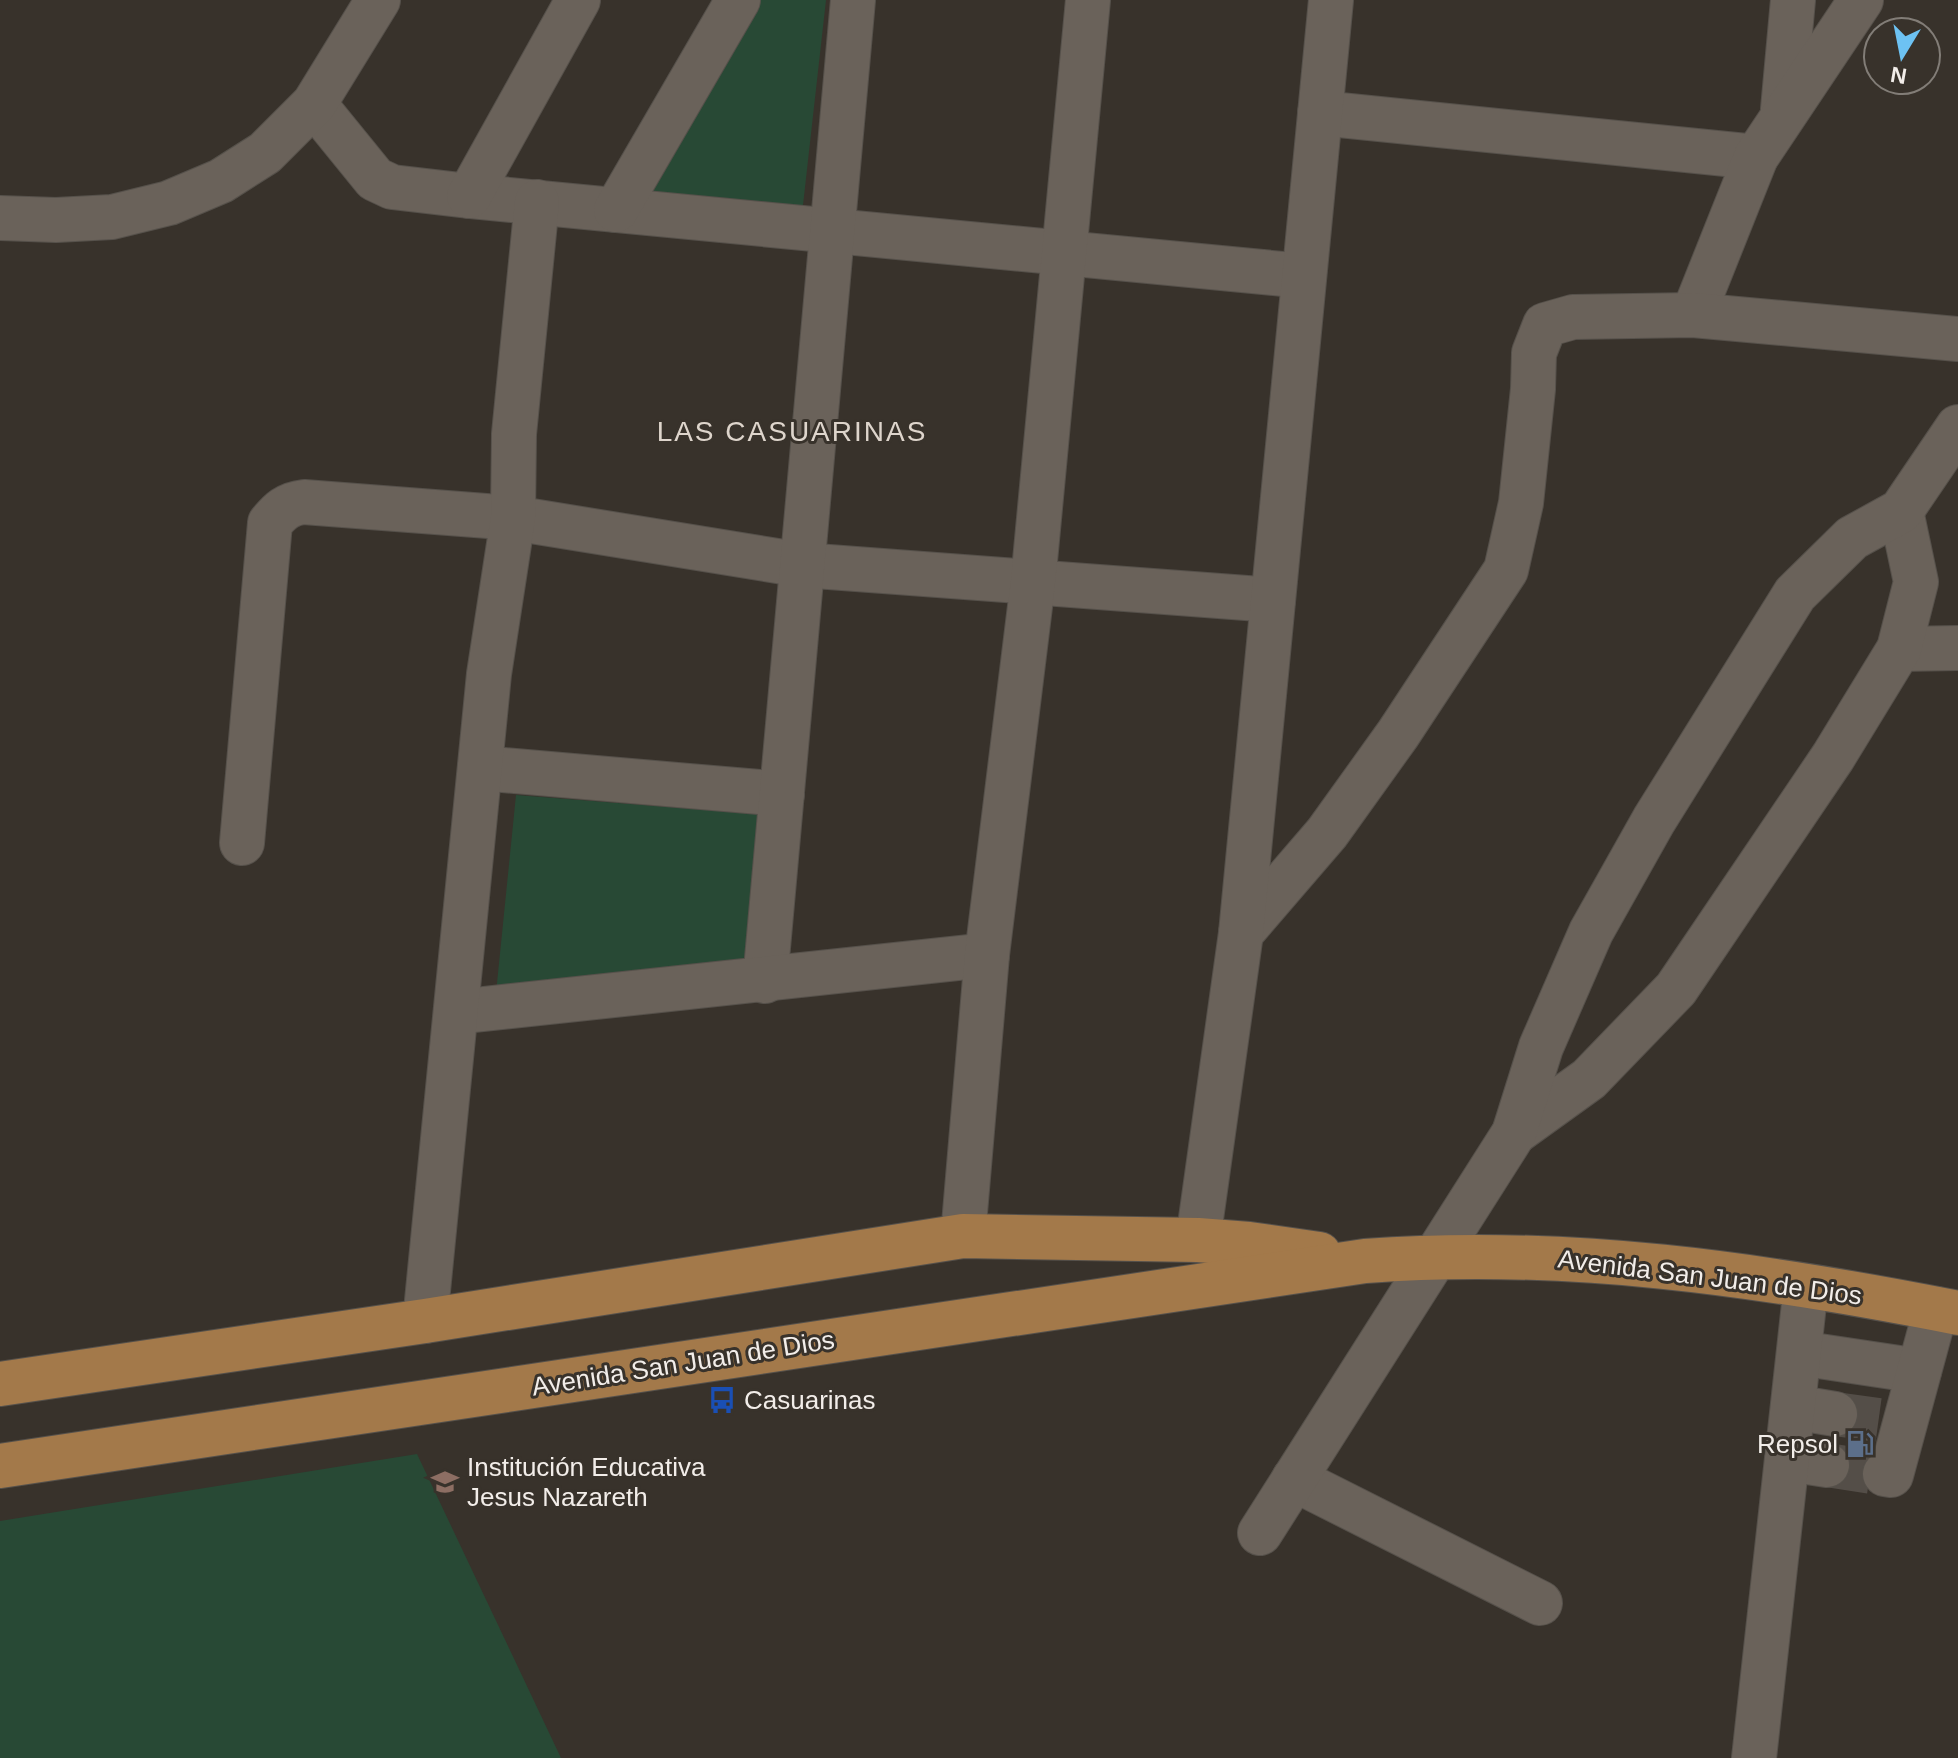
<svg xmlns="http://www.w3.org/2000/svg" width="1958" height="1758" font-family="Helvetica,sans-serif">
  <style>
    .green { fill: #284935 }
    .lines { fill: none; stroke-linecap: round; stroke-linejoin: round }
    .minor-tunnel { stroke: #544e48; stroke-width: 44; stroke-dasharray: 44 22; stroke-linecap: butt }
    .minor-casing { stroke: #56514b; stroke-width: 46 }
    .major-casing { stroke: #56514b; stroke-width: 46 }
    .minor { stroke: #6a625a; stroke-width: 44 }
    .major { stroke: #a3794a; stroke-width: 44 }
    .labels { text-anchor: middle; stroke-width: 6; stroke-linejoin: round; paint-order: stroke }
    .street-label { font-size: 26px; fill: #f2ede9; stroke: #38322b }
    .poi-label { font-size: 26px; fill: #f2ede9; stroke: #38322b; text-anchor: start }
    .neighbourhood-label { font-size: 28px; letter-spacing: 2px; fill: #ded5cc; stroke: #38322b }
  </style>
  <rect width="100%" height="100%" fill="#38322b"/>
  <g class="green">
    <polygon points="759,0 826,0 802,214 647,199"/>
    <polygon points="516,795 758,814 749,967 496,993"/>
    <polygon points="417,1454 561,1758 0,1758 0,1521"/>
  </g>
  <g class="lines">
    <g class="minor-tunnel">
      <polyline points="1835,1414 1893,1422"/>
      <polyline points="1827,1465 1885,1474"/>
    </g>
    <g class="minor-casing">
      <g id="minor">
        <polyline points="314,104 375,179 392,187 469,196 1304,276"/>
        <polyline points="1783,109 1793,0"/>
        <polyline points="1320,113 1756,157"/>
        <polyline points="469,196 578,0"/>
        <polyline points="616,210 738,0"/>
        <polyline points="0,218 56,220 112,217 169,203 221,181 265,153 314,104 378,0"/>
        <polyline points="1693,315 1756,157 1861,0"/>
        <polyline points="1899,649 1958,648"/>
        <polyline points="480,768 782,794"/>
        <path d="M242,843L270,523C280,511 287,504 304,502L513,518L802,565L1273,600"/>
        <polyline points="1241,933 1327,833 1398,734 1506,570 1521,503 1533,389 1534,353 1545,325 1573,317 1693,315 1958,339"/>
        <polyline points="765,981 853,0"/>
        <polyline points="456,1012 987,955"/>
        <polyline points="1514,1133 1589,1079 1676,989 1833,757 1899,649 1916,582 1901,511"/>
        <polyline points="963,1236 987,955 1033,582 1088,0"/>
        <polyline points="1198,1240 1241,933 1331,0"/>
        <polyline points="425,1321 489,674 513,518 514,434 537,202"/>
        <polyline points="1799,1353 1919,1371"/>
        <polyline points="1793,1407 1835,1414"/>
        <polyline points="1788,1459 1827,1465"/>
        <polyline points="1885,1474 1891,1475 1936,1309"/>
        <polyline points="1294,1479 1540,1603"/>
        <polyline points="1260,1533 1514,1133 1541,1047 1591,932 1654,820 1795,594 1852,538 1901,511 1958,427"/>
        <polyline points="1754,1758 1806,1286"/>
      </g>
    </g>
    <g class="major-casing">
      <g id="major">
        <polyline points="0,1384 425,1321 963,1236 1198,1240 1249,1244 1319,1254"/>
        <path d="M0,1466L1365,1261C1566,1246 1761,1274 1958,1313"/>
      </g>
    </g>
    <use href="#minor" class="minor"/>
    <use href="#major" class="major"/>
  </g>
  <defs>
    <g id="bus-bare" transform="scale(2.16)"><path d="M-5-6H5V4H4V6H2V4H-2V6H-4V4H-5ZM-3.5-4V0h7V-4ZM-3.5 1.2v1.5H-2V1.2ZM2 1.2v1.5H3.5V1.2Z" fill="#1a4fb4" stroke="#38322b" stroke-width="2.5" paint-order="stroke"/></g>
    <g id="fuel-bare" transform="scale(2.16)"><path d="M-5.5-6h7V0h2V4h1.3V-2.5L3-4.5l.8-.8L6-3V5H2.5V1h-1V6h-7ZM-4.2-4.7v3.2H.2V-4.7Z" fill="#5c6f8a" stroke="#38322b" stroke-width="2.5" paint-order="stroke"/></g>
    <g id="school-bare" transform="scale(2.16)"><path d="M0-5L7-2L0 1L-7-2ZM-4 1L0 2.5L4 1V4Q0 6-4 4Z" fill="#8d6e63" stroke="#38322b" stroke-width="2.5" paint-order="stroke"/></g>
  </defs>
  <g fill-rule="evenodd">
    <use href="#bus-bare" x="722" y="1400"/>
    <use href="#fuel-bare" x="1860" y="1444"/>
    <use href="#school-bare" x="445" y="1482"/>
  </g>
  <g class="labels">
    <g class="street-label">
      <text transform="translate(1710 1277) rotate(7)" y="9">Avenida San Juan de Dios</text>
      <text transform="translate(683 1363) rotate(-9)" y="9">Avenida San Juan de Dios</text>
    </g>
    <g class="poi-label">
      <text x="744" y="1409">Casuarinas</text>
      <text x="1838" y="1453" text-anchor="end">Repsol</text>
      <text x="467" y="1476">Institución Educativa<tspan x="467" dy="30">Jesus Nazareth</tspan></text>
    </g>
    <g class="neighbourhood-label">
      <text x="792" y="441">LAS CASUARINAS</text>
    </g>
  </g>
  <g transform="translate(1902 56) rotate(190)"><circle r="38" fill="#38322b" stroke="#827d77" stroke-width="2"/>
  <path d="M0-6L14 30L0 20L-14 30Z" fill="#6dc2f3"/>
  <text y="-12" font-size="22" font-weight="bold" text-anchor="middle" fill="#f2ede9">N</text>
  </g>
</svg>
